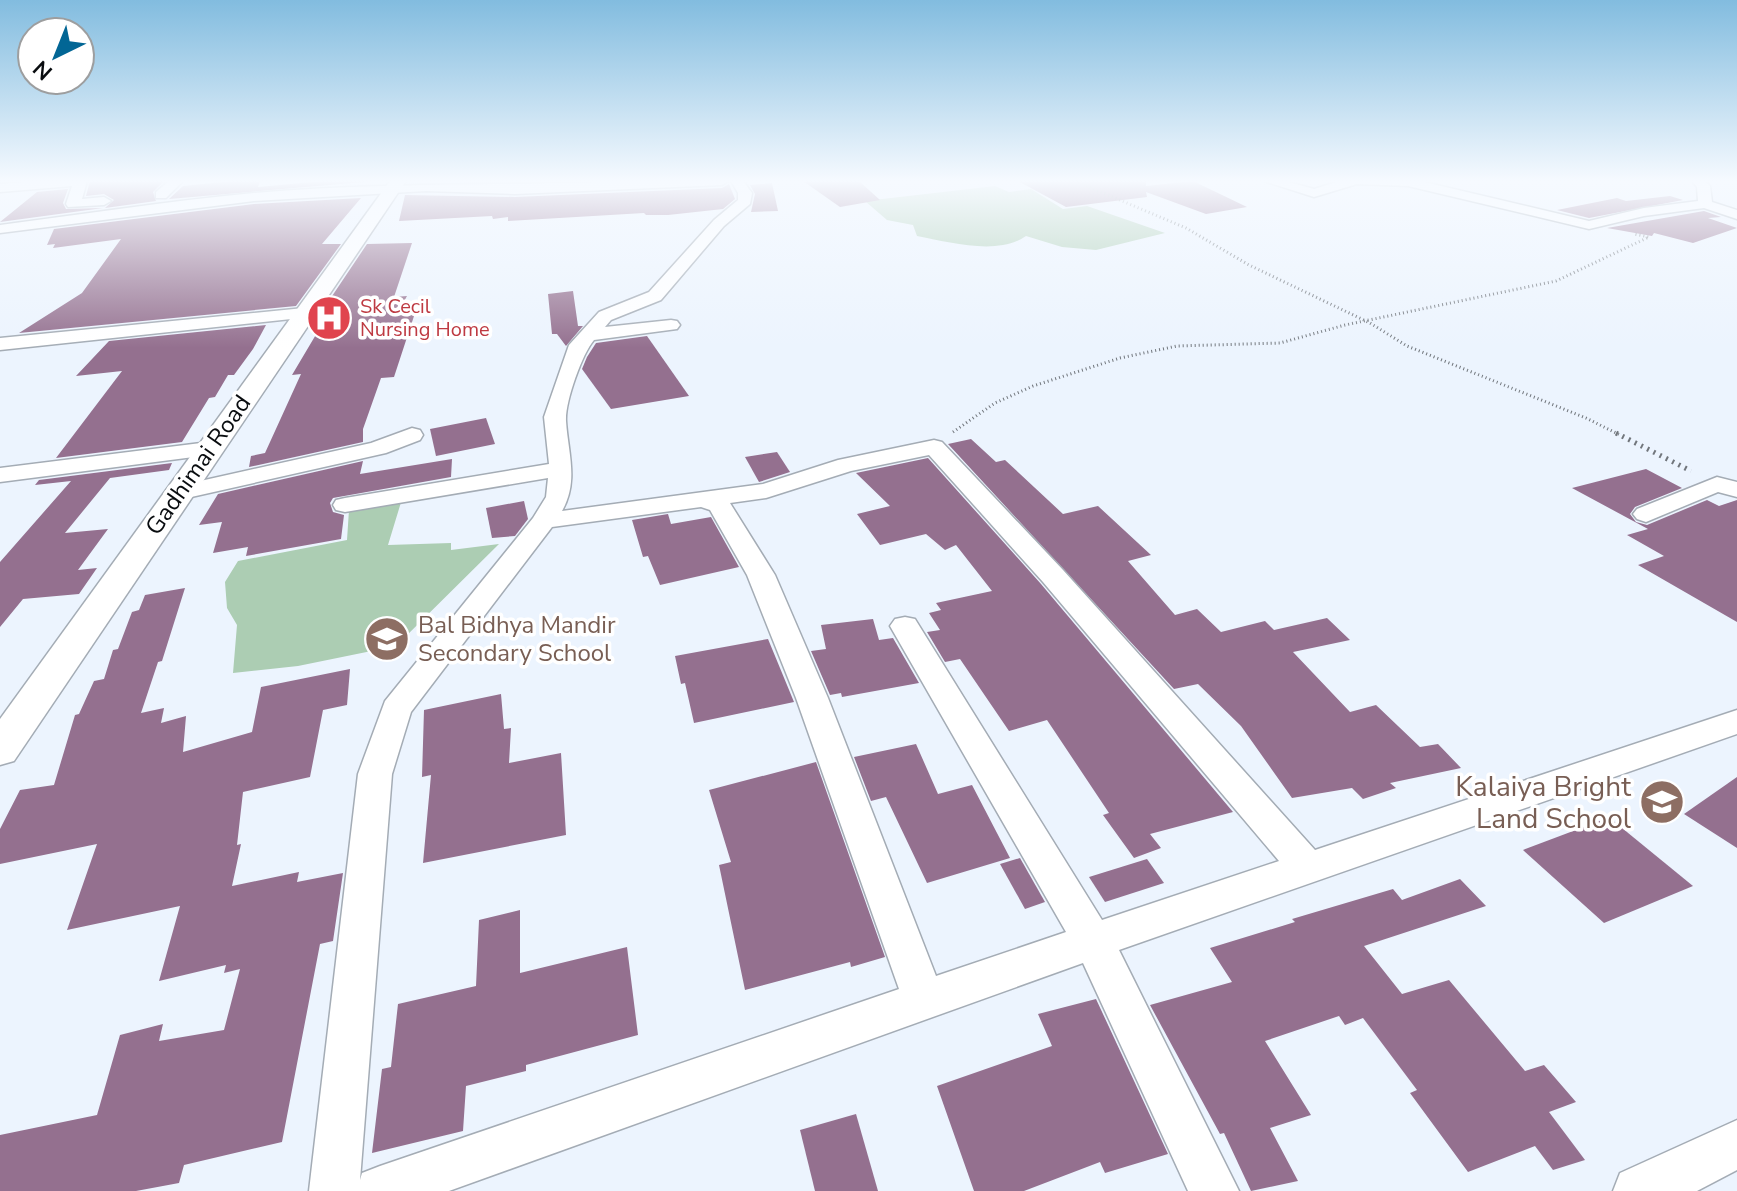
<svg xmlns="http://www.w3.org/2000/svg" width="1737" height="1191" font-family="'Nunito Sans',sans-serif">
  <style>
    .green { fill: #accdb3 }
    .building { fill: #94708f }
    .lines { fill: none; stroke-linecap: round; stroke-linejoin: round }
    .minor-casing { stroke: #a4acb5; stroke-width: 3 }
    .tertiary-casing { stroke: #a4acb5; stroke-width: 3 }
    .path-far1 { stroke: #71767c; stroke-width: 3; stroke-dasharray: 1 3; stroke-linecap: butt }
    .path { stroke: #71767c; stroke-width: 5; stroke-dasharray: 2 5; stroke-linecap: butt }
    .minor { fill: #fff; fill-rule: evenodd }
    .tertiary { fill: #fff; fill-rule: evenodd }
    .labels { text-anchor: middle; stroke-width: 7; stroke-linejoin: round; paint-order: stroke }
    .far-health-label { font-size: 20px; fill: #be3a42; stroke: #fff; text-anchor: start }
    .street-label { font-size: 24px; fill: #090c0f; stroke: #fff }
    .education-label { font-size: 24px; fill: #785e54; stroke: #fff; text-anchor: start }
    .near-education-label { font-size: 28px; fill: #785e54; stroke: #fff; text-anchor: end }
  </style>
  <rect width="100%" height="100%" fill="#ecf4fe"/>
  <g class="green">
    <path d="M995,186L1009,192L1031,189L1063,209L1087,206L1165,233L1096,250L1062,247L1026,236C998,256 949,242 917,236L913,225L887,220L865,201Z"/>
    <polygon points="402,499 388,545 451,543 451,550 499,544 396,646 298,666 233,673 237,625 227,608 225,582 238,561 347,540 349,510"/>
  </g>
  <g class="building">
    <polygon points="90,181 164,181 153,192 156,201 105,208 114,200 104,194 86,196"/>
    <polygon points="233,181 260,181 258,187 323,181 375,181 169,199 183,186"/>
    <polygon points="803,181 859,181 880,200 840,207"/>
    <polygon points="1018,181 1146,181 1146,186 1193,181 1247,207 1206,214 1146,192 1147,197 1066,207"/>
    <polygon points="772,183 778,211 751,212 755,194 750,185"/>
    <polygon points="729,184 735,199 723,209 668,215 646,215 644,213 508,221 508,217 493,219 492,216 399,221 405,195 515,197 722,188"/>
    <polygon points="68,189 63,203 66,209 103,208 0,222 37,192"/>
    <polygon points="1670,196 1683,200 1589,218 1557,210 1617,198 1626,201"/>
    <polygon points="361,198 322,244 341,244 296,306 19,333 82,293 121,239 53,248 55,244 47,245 54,229 254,204"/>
    <polygon points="1704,211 1721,217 1708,218 1737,228 1693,243 1654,233 1652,236 1607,228"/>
    <polygon points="412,243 394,297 407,296 397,314 415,313 394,377 381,378 363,429 363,442 249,467 251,456 265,453 301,374 292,375 327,316 318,317 367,244"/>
    <polygon points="573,291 578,326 583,326 566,346 557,334 552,334 548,294"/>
    <polygon points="266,325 253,349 234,375 228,375 215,397 209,398 182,442 56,458 122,371 76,376 109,341"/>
    <polygon points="647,336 689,396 611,409 582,369 587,357 596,343"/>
    <polygon points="486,418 495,444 436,456 430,429"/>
    <polygon points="971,439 996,462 1005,460 1063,514 1098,506 1151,555 1128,561 1175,615 1197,609 1221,632 1265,621 1274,630 1327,618 1350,640 1293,652 1350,712 1376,705 1420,747 1438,744 1461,768 1390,783 1396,788 1363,799 1352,788 1292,798 1241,726 1198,684 1174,689 948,444"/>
    <polygon points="777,452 790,472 759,482 745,457"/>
    <polygon points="928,458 1041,584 1233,812 1150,834 1161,848 1134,858 1103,815 1109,813 1047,720 1009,731 960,659 945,662 927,632 940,630 929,613 941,610 936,603 992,591 956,545 945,550 926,534 880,545 857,514 890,506 856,473"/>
    <polygon points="452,459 451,477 333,498 330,503 333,512 344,515 341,539 246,556 248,547 213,553 222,522 199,525 218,494 363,461 360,474"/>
    <polygon points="172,463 169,470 110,478 65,533 108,529 78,570 97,568 79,594 23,599 0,627 0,562 71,481 35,485 39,480"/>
    <polygon points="1646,469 1682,488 1635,507 1630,514 1636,522 1647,525 1707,500 1719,506 1737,500 1737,622 1638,565 1664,556 1627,535 1648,529 1572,488"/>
    <polygon points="524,501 528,519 515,536 492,538 486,508"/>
    <polygon points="668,514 671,524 711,517 739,567 660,585 648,556 643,557 632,520"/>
    <polygon points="185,588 162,661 158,662 141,713 164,708 161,723 186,716 183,752 252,732 261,687 350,669 347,705 323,710 310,777 243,792 237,845 241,844 232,886 299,872 297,882 343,873 333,941 320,944 282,1142 184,1165 179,1183 136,1191 0,1191 0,1135 97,1115 120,1035 163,1024 159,1041 224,1030 240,969 224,973 226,965 159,981 180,906 67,930 97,844 0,864 0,829 20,790 54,785 75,715 79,714 94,681 104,679 113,650 118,649 132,612 139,610 145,595"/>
    <polygon points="873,619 879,640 893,638 919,683 842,697 841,693 830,695 811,651 826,649 821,625"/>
    <polygon points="768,639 794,702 694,723 685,683 681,684 675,656"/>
    <polygon points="501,694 504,729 511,728 509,763 561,753 566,835 423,863 431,775 422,777 424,710"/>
    <polygon points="916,744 938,794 972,785 1010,858 927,883 886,797 871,801 854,757"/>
    <polygon points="816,762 885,957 851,967 850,962 745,990 719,865 731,862 709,790"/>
    <polygon points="1737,777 1737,848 1684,814"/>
    <polygon points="1605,819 1611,819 1693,886 1604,923 1523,850"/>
    <polygon points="1020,858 1045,902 1025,909 1000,864"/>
    <polygon points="1147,859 1164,883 1105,902 1089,877"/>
    <polygon points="1460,879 1486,906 1364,946 1402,994 1449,980 1525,1071 1544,1065 1576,1102 1549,1112 1585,1160 1553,1170 1535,1146 1468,1172 1410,1093 1417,1090 1363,1018 1345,1025 1339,1016 1265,1041 1311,1115 1270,1128 1298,1181 1251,1191 1224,1133 1220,1134 1150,1005 1232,982 1210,948 1295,922 1292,919 1393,889 1402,900"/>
    <polygon points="520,910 520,973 627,947 638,1035 526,1065 526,1071 466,1086 463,1131 372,1153 382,1069 391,1067 398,1004 476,986 479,920"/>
    <polygon points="1096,999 1168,1154 1105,1173 1100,1162 1024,1191 974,1191 937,1086 1052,1046 1038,1014"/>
    <polygon points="856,1114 878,1191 815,1191 800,1130"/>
  </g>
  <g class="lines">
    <g class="minor-casing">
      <g id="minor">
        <polygon points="37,181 87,181 82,199 104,197 111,201 104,205 68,207 66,204 72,186 0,192 0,184"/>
        <polygon points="169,181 183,181 166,198 156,198 156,192"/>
        <path d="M631,181H728L722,185L515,194L426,191L254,201L0,233V225C84,214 169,201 254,193C380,182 505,186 631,181Z"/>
        <path d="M731,181H743L752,193L750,204L724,226L661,300L611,320L605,327L671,320L677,321L680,325L677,329L594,340C582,354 565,402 566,421C568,453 579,481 562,511L763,484L838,460L934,440L942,442L1063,570L1315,850L1737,710V734L1119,950L1239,1191H1188L1083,963L449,1191H309L358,774L385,701L533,518L546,497L548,478L345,512L336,510L333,505L336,500L345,498L549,464L544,417L569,345L599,312L649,292L714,220L738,200V193ZM929,455L1043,582L1279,861L1102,920L915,619L905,617L895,619L890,626L1066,932L936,976L828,698L775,575L730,503L766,498L851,471ZM701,507L710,510L747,575L796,698L899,989L380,1166L362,1173L360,1180L392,774L411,712L552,527Z"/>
        <polygon points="1264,181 1285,181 1314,189 1340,181 1420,181 1589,221 1644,208 1698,201 1697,187 1692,181 1705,181 1710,186 1712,202 1737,210 1737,219 1704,208 1644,216 1589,229 1408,186 1357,184 1314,197"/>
        <polygon points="304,308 313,313 310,317 0,350 0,338"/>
        <polygon points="412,428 420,430 423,435 420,440 386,453 178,500 169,498 166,493 169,488 371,443"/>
        <polygon points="209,442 217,444 220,449 217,454 0,482 0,468"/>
        <polygon points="1717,477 1737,482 1737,497 1718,492 1646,522 1637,519 1633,514 1637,509"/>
        <polygon points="1737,1120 1737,1170 1697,1191 1613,1191 1620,1173"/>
      </g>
    </g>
    <g class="tertiary-casing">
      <polygon id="tertiary" points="390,181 406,181 14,761 0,765 0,719"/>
    </g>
    <g class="path-far1">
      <polyline points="1075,181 1186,228 1249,265 1370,323 1407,346 1586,418 1620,435"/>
      <polyline points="953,432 995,403 1033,386 1120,358 1177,346 1280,343 1345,325 1556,281 1649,237 1634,234"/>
    </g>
    <polyline class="path" points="1616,433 1691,471"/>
    <use href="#minor" class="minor"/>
    <use href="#tertiary" class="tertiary"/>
  </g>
  <linearGradient id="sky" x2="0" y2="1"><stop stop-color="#82bcdf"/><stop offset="0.52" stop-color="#f6faff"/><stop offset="1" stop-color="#f6faff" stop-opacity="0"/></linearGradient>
  <rect width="1737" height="348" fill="url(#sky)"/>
  <defs>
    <g id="hospital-disc" transform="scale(2.3)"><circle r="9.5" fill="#e0444e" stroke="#fff"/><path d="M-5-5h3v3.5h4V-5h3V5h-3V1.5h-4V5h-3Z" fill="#fff"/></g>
    <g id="school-disc" transform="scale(2.3)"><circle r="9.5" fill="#8d6e63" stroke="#fff"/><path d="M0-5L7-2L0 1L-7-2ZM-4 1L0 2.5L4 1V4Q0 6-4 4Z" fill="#fff"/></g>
  </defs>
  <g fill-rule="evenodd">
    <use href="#hospital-disc" x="329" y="318"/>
    <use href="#school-disc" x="387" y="639"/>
    <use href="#school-disc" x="1662" y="802"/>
  </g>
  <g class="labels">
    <g class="far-health-label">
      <text x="360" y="313">Sk Cecil<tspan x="360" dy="23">Nursing Home</tspan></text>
    </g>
    <g class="street-label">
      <text transform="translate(198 465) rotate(-55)" y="8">Gadhimai Road</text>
    </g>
    <g class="education-label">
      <text x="418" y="633">Bal Bidhya Mandir<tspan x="418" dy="28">Secondary School</tspan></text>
    </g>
    <g class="near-education-label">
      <text x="1631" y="796">Kalaiya Bright<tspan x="1631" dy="32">Land School</tspan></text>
    </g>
  </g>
  <g transform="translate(56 56) rotate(223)"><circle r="38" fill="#ffffff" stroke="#9d9e9f" stroke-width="2"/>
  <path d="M0-6L14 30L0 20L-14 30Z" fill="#026695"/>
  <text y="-12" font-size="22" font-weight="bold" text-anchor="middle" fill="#090c0f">N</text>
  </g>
</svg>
